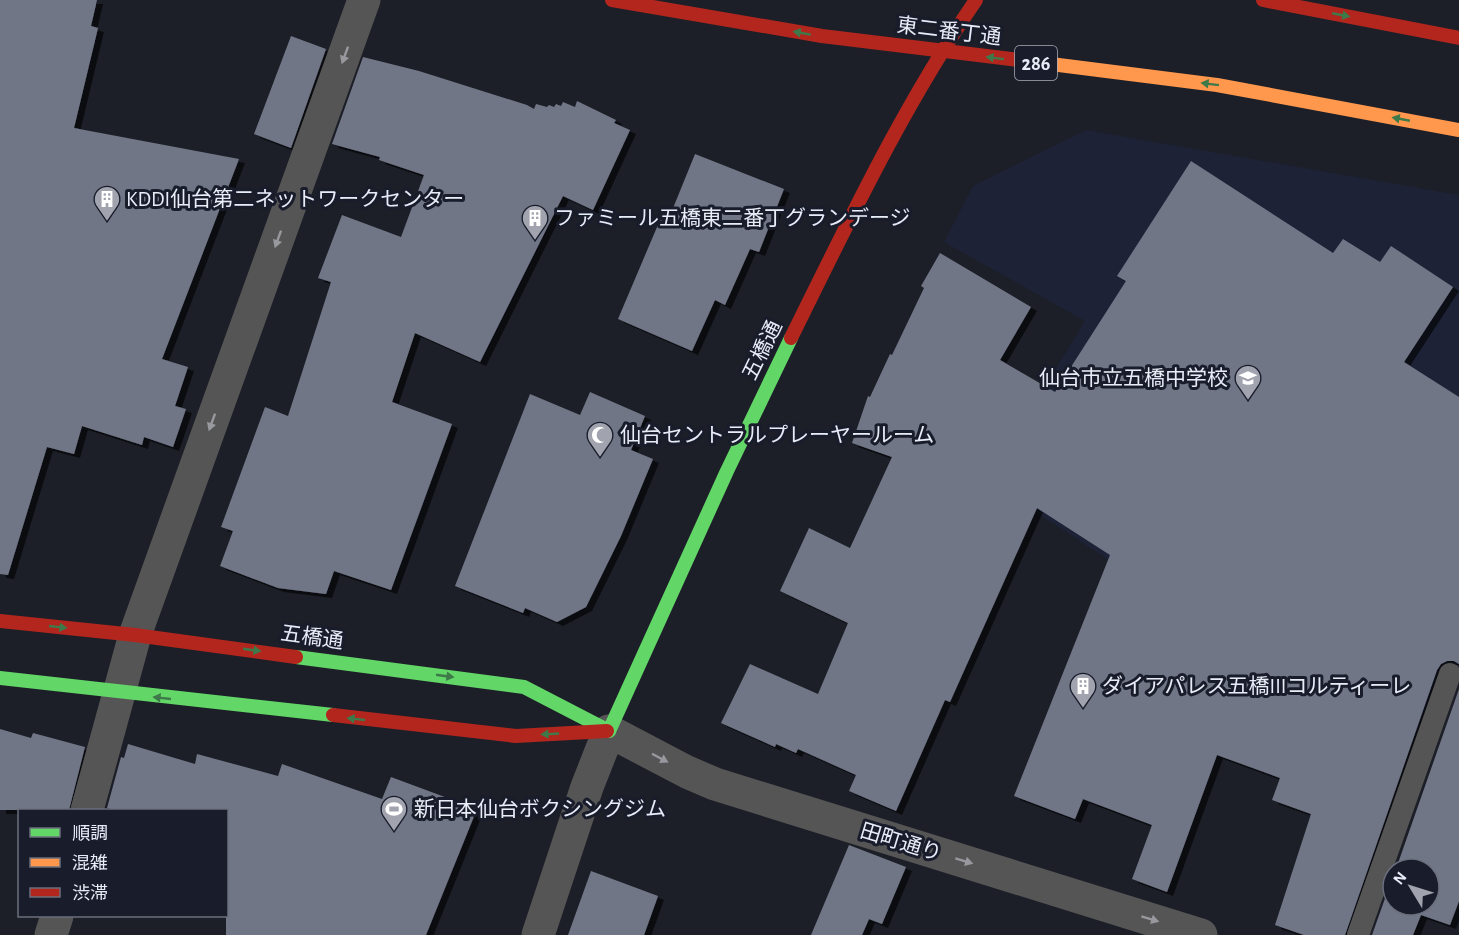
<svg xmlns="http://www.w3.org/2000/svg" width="1459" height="935" font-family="'Alegreya Sans','Noto Sans JP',sans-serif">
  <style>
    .built { fill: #1d2236 }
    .building { fill: #717687; filter: url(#shadow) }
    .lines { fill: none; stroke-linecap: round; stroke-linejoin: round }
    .lane { stroke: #565556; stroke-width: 22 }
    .street { stroke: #565556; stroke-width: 33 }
    .fast { stroke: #63d668; stroke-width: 14 }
    .slow { stroke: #ff974d; stroke-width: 14 }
    .jam { stroke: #b3261e; stroke-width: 14 }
    .oneway { fill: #3e794a }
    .oneway2 { fill: #98999e }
    .labels { text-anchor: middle; stroke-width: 6; stroke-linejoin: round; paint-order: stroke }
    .shield { fill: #181c2b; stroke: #aaaeba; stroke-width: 1.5 }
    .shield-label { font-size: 20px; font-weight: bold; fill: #e8ecf7 }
    .street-label { font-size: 21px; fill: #e8ecf7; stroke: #181c2b }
    .poi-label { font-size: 21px; fill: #e8ecf7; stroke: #181c2b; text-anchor: start }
  </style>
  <defs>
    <filter id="shadow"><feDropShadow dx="6" dy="4" stdDeviation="0" flood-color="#0009"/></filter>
  </defs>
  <rect width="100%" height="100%" fill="#1c1f27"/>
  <polygon class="built" points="1086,130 1459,195 1459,678 1438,673 1407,756 987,480 1085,321 944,242 973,186"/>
  <g class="building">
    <polygon points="0,0 97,0 91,26 98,28 74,128 239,159 162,359 188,367 175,406 186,409 173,447 144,437 142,445 82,426 74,454 47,447 8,575 0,574"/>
    <polygon points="291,36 326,49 291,148 254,134"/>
    <polygon points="363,57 419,71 527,105 534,109 536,104 547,107 549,105 554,107 556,104 561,106 563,102 575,107 577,101 616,120 614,123 630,130 593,210 563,196 480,362 415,333 392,402 452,424 391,590 334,571 326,594 278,588 220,566 233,531 221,527 265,407 288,416 331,282 318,278 342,215 401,237 424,175 379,160 380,157 332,144"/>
    <polygon points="695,154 784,189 759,252 750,249 725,305 715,300 692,351 618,319 660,220 667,223"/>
    <polygon points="1191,161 1333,253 1343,239 1380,262 1391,246 1453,287 1404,362 1459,397 1459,664 1454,661 1447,661 1441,664 1437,670 1345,935 1304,935 1275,925 1311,814 1272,800 1280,778 1217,755 1167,892 1132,879 1152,825 1083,799 1075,819 1014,796 1110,555 1037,508 950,702 945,700 896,811 849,791 856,775 798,749 796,753 776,744 775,747 721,723 750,664 818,694 848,623 780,591 809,528 850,548 892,457 852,443 868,396 870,397 890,354 892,355 924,288 921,286 940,253 1031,307 1000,360 1055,392 1126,281 1117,276"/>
    <polygon points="590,392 645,416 631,450 653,459 621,536 586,607 557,622 525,608 523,613 455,586 530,394 580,415"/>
    <polygon points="1459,689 1459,901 1450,925 1421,915 1413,935 1372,935 1393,876 1393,905 1429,905 1429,869 1396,869"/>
    <polygon points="0,729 31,738 33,733 85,747 69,810 0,810"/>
    <polygon points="128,744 195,764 197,754 278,776 282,764 382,799 391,777 477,809 426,935 226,935 226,810 114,810 107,808 121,757 124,758"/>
    <polygon points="849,845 906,867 882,924 869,919 862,935 811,935"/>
    <polygon points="591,871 658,896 644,935 568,935"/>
  </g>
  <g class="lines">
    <polyline class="lane" points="1358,935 1450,674"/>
    <g class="street">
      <polyline points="87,810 135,635 364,0"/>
      <polyline points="51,935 57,916"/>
      <polyline points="538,935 587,787 609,731 687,772 715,784 1201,935"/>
    </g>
    <g class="fast">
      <polyline points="296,657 524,687 609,731"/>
      <polyline points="0,678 333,715"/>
      <polyline points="609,731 727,471 791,338"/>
    </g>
    <polyline class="slow" points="1035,62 1217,85 1459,130"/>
    <g class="jam">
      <polyline points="612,0 822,36 1035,62"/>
      <polyline points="1263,0 1459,38"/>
      <path d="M791,338C848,223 903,106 976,0"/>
      <polyline points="0,621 135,635 296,657"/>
      <polyline points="333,715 516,736 607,731"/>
    </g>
  </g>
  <defs><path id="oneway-solid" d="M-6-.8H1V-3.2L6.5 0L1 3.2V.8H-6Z" transform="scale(1.5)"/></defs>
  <g class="oneway">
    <use href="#oneway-solid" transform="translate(1341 15) rotate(11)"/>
    <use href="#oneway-solid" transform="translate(802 33) rotate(-170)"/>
    <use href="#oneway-solid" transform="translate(995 58) rotate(-173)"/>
    <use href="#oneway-solid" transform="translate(1210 84) rotate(-173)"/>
    <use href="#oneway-solid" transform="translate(1401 119) rotate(-169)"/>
    <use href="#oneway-solid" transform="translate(58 627) rotate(6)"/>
    <use href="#oneway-solid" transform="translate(252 650) rotate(8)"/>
    <use href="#oneway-solid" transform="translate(445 676) rotate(8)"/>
    <use href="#oneway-solid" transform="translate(162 698) rotate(-174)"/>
    <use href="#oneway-solid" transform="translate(356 719) rotate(-174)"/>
    <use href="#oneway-solid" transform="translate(550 734) rotate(177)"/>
  </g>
  <g class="oneway2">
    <use href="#oneway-solid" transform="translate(345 55) rotate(110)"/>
    <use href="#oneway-solid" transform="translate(278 239) rotate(110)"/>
    <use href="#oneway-solid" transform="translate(212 422) rotate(110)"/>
    <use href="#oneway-solid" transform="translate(660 758) rotate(28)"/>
    <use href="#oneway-solid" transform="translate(964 861) rotate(17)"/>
    <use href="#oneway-solid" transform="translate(1150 919) rotate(17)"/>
  </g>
  <defs>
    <g id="building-pin" transform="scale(1.35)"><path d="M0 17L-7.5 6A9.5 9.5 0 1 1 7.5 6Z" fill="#a1a4ae" stroke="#181c2b"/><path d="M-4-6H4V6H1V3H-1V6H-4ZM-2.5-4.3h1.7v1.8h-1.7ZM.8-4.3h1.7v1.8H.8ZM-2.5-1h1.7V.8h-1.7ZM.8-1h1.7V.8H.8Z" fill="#fff"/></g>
    <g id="school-pin" transform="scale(1.35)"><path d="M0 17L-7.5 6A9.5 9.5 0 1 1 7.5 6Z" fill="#a1a4ae" stroke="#181c2b"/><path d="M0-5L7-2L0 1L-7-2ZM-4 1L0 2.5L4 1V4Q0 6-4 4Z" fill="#fff"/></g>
    <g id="mosque-pin" transform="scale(1.35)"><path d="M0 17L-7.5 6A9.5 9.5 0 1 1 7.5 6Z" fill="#a1a4ae" stroke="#181c2b"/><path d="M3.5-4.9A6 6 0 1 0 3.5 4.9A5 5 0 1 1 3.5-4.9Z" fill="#fff"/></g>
    <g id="stadium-pin" transform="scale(1.35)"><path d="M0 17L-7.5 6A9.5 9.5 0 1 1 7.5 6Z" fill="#a1a4ae" stroke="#181c2b"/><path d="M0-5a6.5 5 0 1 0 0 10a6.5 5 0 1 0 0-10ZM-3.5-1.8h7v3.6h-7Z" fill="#fff"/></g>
  </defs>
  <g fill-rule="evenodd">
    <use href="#building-pin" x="107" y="199"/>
    <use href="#building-pin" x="535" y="218"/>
    <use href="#school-pin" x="1248" y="378"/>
    <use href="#mosque-pin" x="600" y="435"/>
    <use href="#building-pin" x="1083" y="686"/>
    <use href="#stadium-pin" x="394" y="809"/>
  </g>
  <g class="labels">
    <rect class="shield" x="1015" y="46" width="42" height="34" rx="4.5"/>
    <g class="shield-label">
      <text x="1036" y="70">286</text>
    </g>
    <g class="street-label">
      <text transform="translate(949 31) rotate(7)" y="7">東二番丁通</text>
      <text transform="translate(762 350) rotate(-64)" y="7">五橋通</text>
      <text transform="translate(312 637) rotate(8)" y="7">五橋通</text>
      <text transform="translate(901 842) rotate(17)" y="7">田町通り</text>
    </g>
    <g class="poi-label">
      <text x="126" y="206">KDDI仙台第二ネットワークセンター</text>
      <text x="554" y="225">ファミール五橋東二番丁グランデージ</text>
      <text x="1228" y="385" text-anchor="end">仙台市立五橋中学校</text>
      <text x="620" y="442">仙台セントラルプレーヤールーム</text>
      <text x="1102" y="693">ダイアパレス五橋IIIコルティーレ</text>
      <text x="414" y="816">新日本仙台ボクシングジム</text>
    </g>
  </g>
  <rect x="18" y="809" width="210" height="108" fill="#181c2b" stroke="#6b6f7d" stroke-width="1.5"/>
  <rect x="30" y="828" width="30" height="9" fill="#63d668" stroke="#6b6f7d" stroke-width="1.5"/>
  <text x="72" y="839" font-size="18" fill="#e8ecf7">順調</text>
  <rect x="30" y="858" width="30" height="9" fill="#ff974d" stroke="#6b6f7d" stroke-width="1.5"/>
  <text x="72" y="869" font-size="18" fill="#e8ecf7">混雑</text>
  <rect x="30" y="888" width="30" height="9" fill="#b3261e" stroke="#6b6f7d" stroke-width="1.5"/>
  <text x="72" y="899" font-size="18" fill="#e8ecf7">渋滞</text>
  <g transform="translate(1411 887) rotate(308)"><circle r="28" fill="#181c2b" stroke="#6b6f7d" stroke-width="1.5"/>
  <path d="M0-4.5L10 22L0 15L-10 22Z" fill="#a1a4ae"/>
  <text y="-9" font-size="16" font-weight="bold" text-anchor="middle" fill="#e8ecf7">N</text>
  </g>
</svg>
